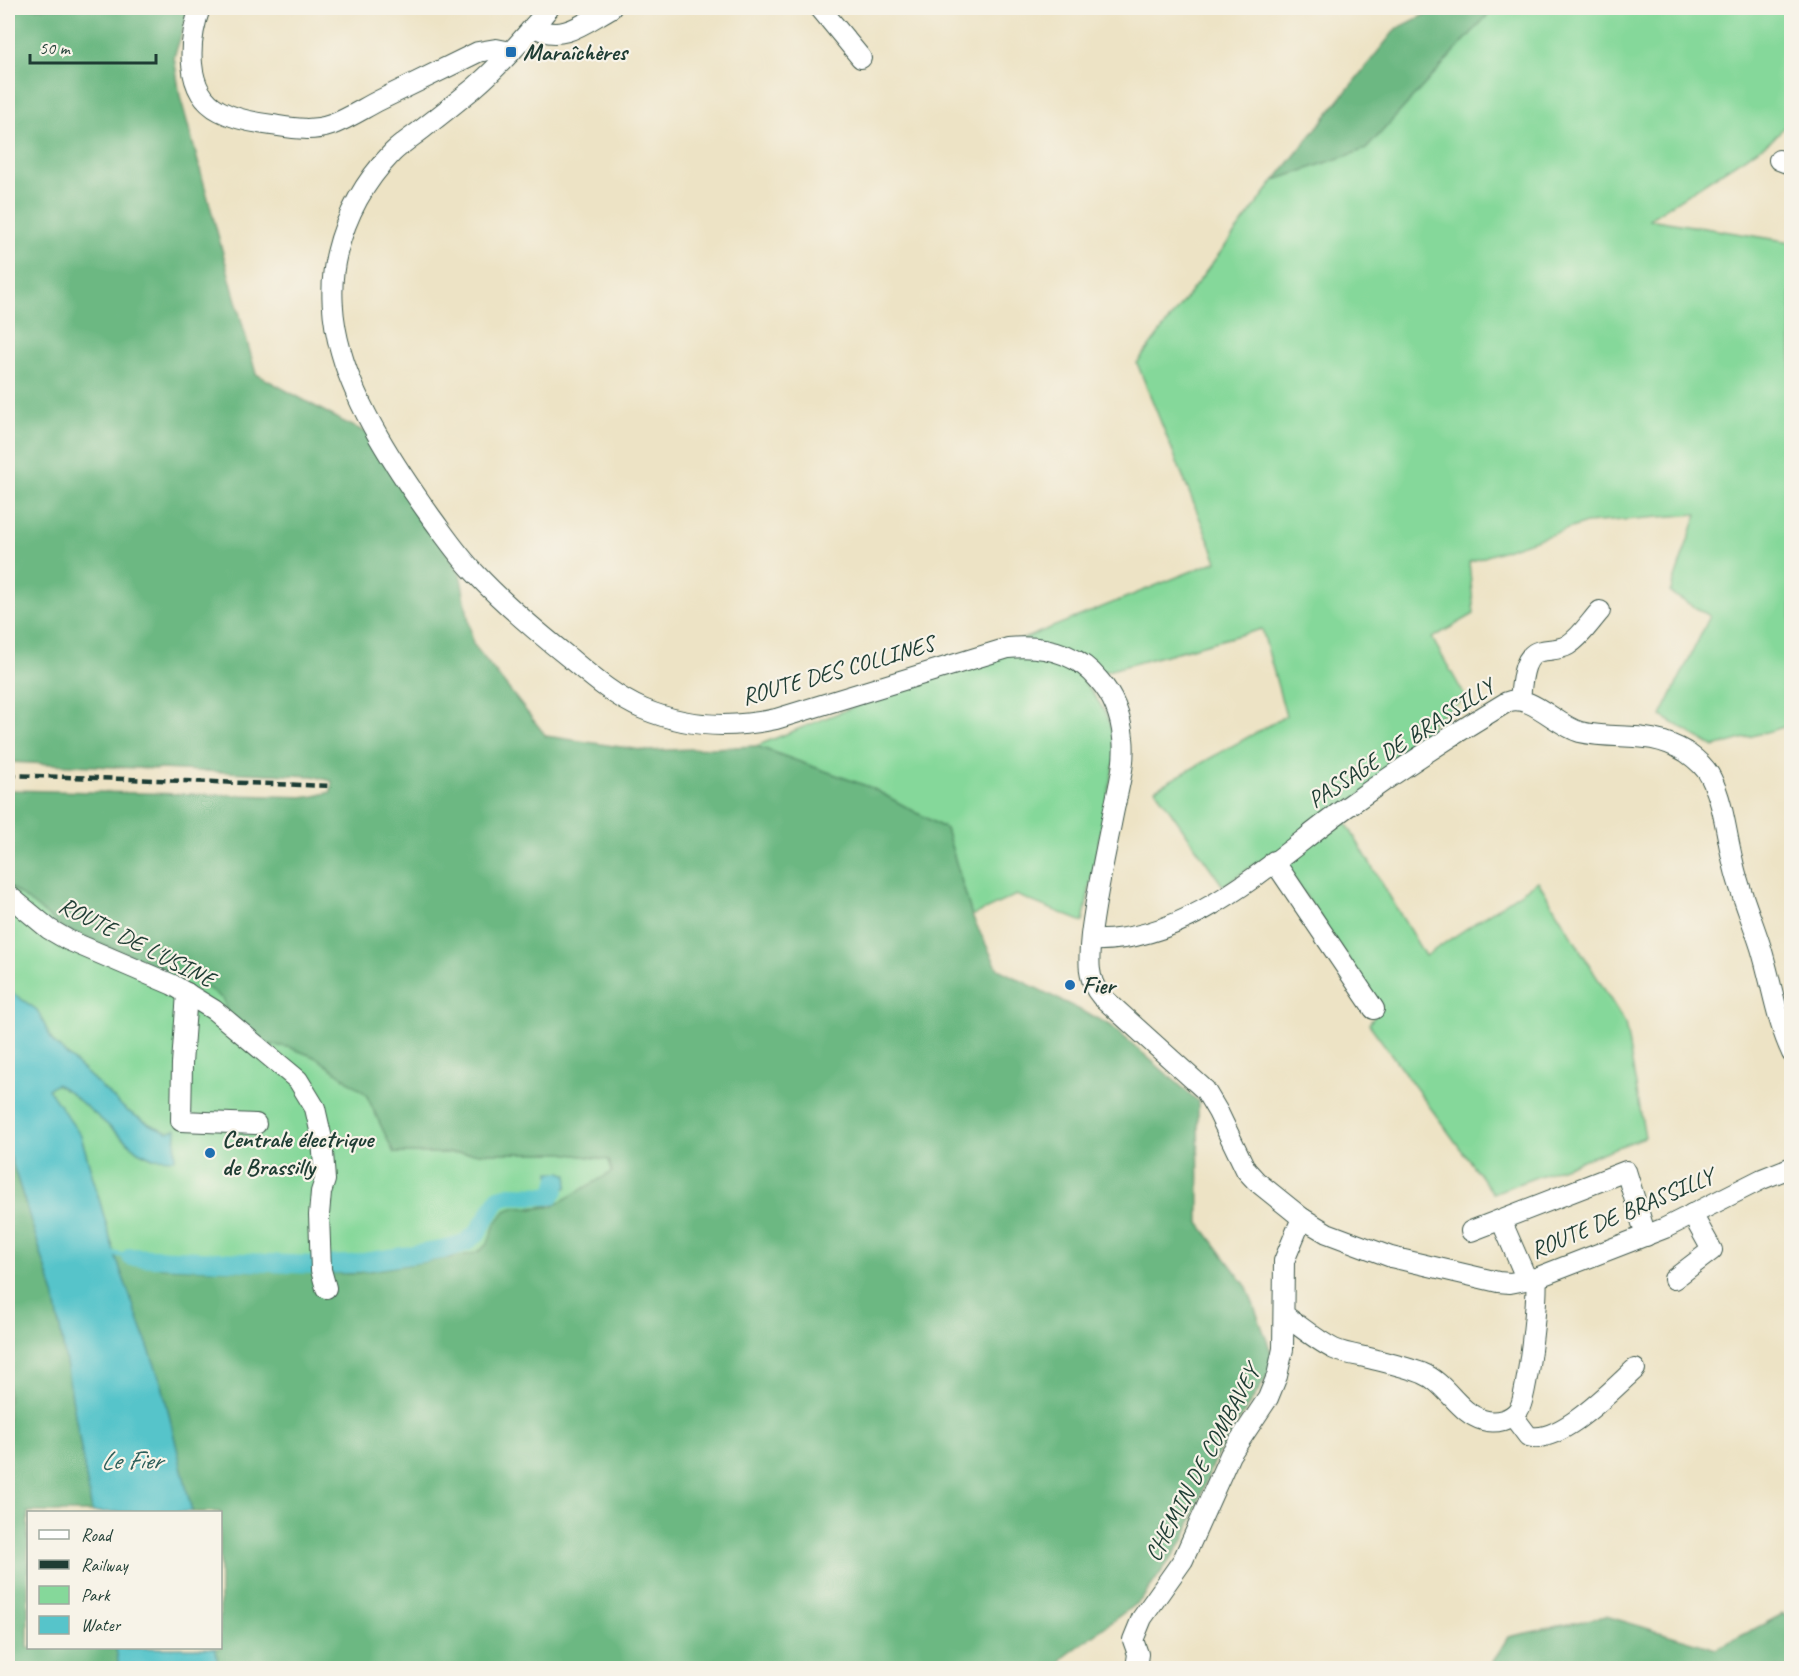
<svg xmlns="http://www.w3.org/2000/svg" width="1799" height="1676" font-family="Caveat,sans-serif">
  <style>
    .green { fill: #85d89a; stroke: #528a67; stroke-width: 1.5 }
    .forest { fill: #6cb882; stroke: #467a5b; stroke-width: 1.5 }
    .water { fill: #56c4ca; stroke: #3a807f; stroke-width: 1.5 }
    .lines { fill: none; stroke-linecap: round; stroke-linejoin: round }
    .stream { stroke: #56c4ca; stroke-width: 5 }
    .canal { stroke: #56c4ca; stroke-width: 18 }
    .minor-casing { stroke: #3e564a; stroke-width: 22 }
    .minor { stroke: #fff; stroke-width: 20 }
    .rail { stroke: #1f3d34; stroke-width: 4.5; stroke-dasharray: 9 4.5; stroke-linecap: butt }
    .poi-dot { fill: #1f6fb2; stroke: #f7f3e8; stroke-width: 2 }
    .labels { text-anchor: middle; stroke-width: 4.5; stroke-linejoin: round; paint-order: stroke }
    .poi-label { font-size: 24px; font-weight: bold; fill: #1f3d34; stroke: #f7f3e8; text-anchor: start }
    .street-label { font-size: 24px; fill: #1f3d34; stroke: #f7f3e8 }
    .water-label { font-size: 26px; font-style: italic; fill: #2d5f5a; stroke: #f7f3e8 }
  </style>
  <rect width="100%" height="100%" fill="#f7f3e8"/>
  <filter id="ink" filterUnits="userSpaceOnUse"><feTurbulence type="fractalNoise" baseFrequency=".0167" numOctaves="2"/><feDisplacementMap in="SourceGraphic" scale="12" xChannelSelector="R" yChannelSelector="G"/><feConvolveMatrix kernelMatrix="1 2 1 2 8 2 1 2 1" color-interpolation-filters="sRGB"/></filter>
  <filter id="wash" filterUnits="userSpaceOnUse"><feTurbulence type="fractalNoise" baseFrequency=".008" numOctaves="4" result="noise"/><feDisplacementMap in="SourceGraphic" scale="24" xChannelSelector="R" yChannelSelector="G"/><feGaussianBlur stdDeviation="1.35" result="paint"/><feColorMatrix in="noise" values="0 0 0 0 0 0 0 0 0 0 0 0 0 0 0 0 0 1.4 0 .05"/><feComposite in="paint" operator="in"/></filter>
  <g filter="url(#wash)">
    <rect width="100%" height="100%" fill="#ede3c5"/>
    <g class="green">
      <path d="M1494,8H1791V120L1772,140L1649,219L1791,242V725L1714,747L1661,716L1710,616L1670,593L1697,514L1586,523L1469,562L1474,614L1432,638L1466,698L1432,721L1434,740L1339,811L1425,956L1538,881L1625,1023L1645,1137L1493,1193L1369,1024L1381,1007L1275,851L1223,886L1155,789L1286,716L1262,629L1081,678C1104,707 1114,721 1115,759L1083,922L1016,895L972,916L946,829L872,788L756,746L1217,561L1137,363L1275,180L1366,149Z"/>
      <path d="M8,885L65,929L201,983L224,1000L229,1028L242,1041L289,1047L317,1058L366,1094L394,1153H563L609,1160L612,1173C578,1193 557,1211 516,1207L495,1224L488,1243L481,1250L472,1254L352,1274L163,1268L115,1255L81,1136L47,1089L56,1084L67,1090L138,1151L153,1158L175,1130L168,1132L151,1125L127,1111L53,1042L37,1010L8,990Z"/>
    </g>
    <g class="forest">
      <polygon points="8,8 190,8 174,57 180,96 256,374 342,421 370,434 460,573 473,644 546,736 648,751 756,746 872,788 946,829 972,916 998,969 1110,1025 1198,1101 1199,1223 1247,1287 1273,1357 1270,1372 1214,1460 1184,1540 1142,1599 1063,1658 1058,1668 218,1668 216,1648 220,1648 220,1512 192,1512 162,1385 115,1255 163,1268 352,1274 425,1262 472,1254 481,1250 488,1243 495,1224 505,1211 516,1207 533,1209 553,1206 612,1172 609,1160 563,1153 394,1153 366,1094 317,1058 289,1047 242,1041 229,1028 224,1000 201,983 65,929 8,885 8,790 311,797 331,792 332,781 313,776 8,762"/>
      <polygon points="1438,8 1494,8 1366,149 1275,180 1396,29"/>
      <polygon points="8,1149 54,1294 92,1512 28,1512 28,1648 116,1648 119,1668 8,1668"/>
      <polygon points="1783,1614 1791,1620 1791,1668 1489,1668 1508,1637 1606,1616 1716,1649"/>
    </g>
    <g class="water">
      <polygon points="8,990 37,1010 53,1042 127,1111 151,1125 168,1132 176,1129 175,1159 153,1158 138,1151 67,1090 56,1084 48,1089 81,1136 115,1255 162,1385 192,1512 92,1512 54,1294 8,1149"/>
      <polygon points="550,1172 561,1172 568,1175 567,1187 561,1190 550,1190"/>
      <polygon points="116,1648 216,1648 218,1668 119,1668"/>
    </g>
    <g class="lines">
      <polyline class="stream" points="109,1253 131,1257"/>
      <polyline class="canal" points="131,1257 313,1265 351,1264 443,1250 465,1243 477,1233 499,1198 510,1195 551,1196 555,1190 557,1181"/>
    </g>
  </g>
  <g filter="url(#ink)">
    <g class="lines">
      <g class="minor-casing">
        <g id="minor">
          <path d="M200,8C189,39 183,92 220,111C235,119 256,123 272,125C292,128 311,132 331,125C348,119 364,108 380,100C412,84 445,68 478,52L496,49L511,52"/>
          <path d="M549,8C526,36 502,64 474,88C458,101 441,115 425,127C414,136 402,143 392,153C365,181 346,216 337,253C329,285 332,321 341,352C357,409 396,468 431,517C445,536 459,557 476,574C503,603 535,630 566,655C590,675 613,696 643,709C686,727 730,729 776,719L1008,648C1043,645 1076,652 1099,680C1113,696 1121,716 1123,738C1126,763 1118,789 1113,814C1105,855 1096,894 1091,935C1089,957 1086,979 1101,996L1205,1090L1218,1112L1246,1170L1256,1181L1302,1218L1327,1233L1391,1257L1498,1282L1510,1283L1536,1278L1665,1228L1762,1179L1792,1167"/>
          <polyline points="820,8 861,58"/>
          <path d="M534,26C560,45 587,21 611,8"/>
          <polyline points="1779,160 1792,165"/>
          <path d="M1520,699C1522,684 1522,654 1541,651C1551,649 1560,650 1568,645C1581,637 1590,622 1600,611"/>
          <polyline points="1274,861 1374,1009"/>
          <polyline points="8,895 49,929 68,940 173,985 214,1010 298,1080 315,1108 322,1139 325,1180 321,1192 319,1215 321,1270 326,1288"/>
          <path d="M1091,940C1188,944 1270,863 1344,809C1397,771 1452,735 1507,702C1529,692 1557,726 1580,732C1619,741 1648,729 1686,752C1696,759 1706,767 1711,778C1724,804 1726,834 1733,862C1739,891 1752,919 1761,948C1772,984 1776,1019 1792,1053"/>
          <polyline points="187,993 182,1064 181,1121 256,1124"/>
          <polyline points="1501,1220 1527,1280"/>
          <polyline points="1471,1231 1626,1171 1646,1236"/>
          <polyline points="1674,1279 1712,1250 1692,1214"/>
          <path d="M1284,1315C1300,1326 1316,1340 1334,1349C1343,1353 1355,1355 1365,1357C1384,1362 1403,1366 1422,1373C1447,1383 1457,1412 1483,1420C1495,1424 1512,1420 1519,1409C1527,1398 1539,1293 1536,1278"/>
          <path d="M1513,1416L1528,1436C1559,1446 1613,1389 1635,1369"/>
          <polyline points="1136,1668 1138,1654 1133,1640 1142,1618 1183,1560 1230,1455 1268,1398 1277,1376 1283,1349 1284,1261 1302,1218"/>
        </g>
      </g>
      <use href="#minor" class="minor"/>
      <polyline class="rail" points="8,775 332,786"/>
    </g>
  </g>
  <g class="poi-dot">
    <rect x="505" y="46" width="12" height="12" rx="3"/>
    <circle cx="1070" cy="985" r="6"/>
    <circle cx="210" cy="1153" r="6"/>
  </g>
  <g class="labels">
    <g class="poi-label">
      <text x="523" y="60">Maraîchères</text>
      <text x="1082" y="993">Fier</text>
      <text x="222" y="1147">Centrale électrique<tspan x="222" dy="28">de Brassilly</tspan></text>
    </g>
    <g class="street-label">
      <text transform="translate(838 670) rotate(-16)" y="8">ROUTE DES COLLINES</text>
      <text transform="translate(1401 743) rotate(-33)" y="8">PASSAGE DE BRASSILLY</text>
      <text transform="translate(137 942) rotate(27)" y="8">ROUTE DE L'USINE</text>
      <text transform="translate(1622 1213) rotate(-23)" y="8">ROUTE DE BRASSILLY</text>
      <text transform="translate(1202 1463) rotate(-62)" y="8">CHEMIN DE COMBAVEY</text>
    </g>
    <g class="water-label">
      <text x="131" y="1469">Le Fier</text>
    </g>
  </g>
  <rect width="1799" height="1676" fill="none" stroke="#f7f3e8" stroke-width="30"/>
  <rect x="27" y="1511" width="195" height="138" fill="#f7f3e8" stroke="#a1aaa0" stroke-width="1.5"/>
  <rect x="39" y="1530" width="30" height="9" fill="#ffffff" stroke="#a1aaa0" stroke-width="1.5"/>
  <text x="81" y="1541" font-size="18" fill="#1f3d34">Road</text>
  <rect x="39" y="1560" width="30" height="9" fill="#1f3d34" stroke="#a1aaa0" stroke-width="1.5"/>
  <text x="81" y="1571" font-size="18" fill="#1f3d34">Railway</text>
  <rect x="39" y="1586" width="30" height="18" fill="#85d89a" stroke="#a1aaa0" stroke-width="1.5"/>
  <text x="81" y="1601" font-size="18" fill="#1f3d34">Park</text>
  <rect x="39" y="1616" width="30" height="18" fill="#56c4ca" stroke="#a1aaa0" stroke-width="1.5"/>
  <text x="81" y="1631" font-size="18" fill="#1f3d34">Water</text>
  <path d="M30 54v9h126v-9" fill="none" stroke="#1f3d34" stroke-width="3"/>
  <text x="39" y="54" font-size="18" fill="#1f3d34" stroke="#f7f3e8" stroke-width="4.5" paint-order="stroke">50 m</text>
</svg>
